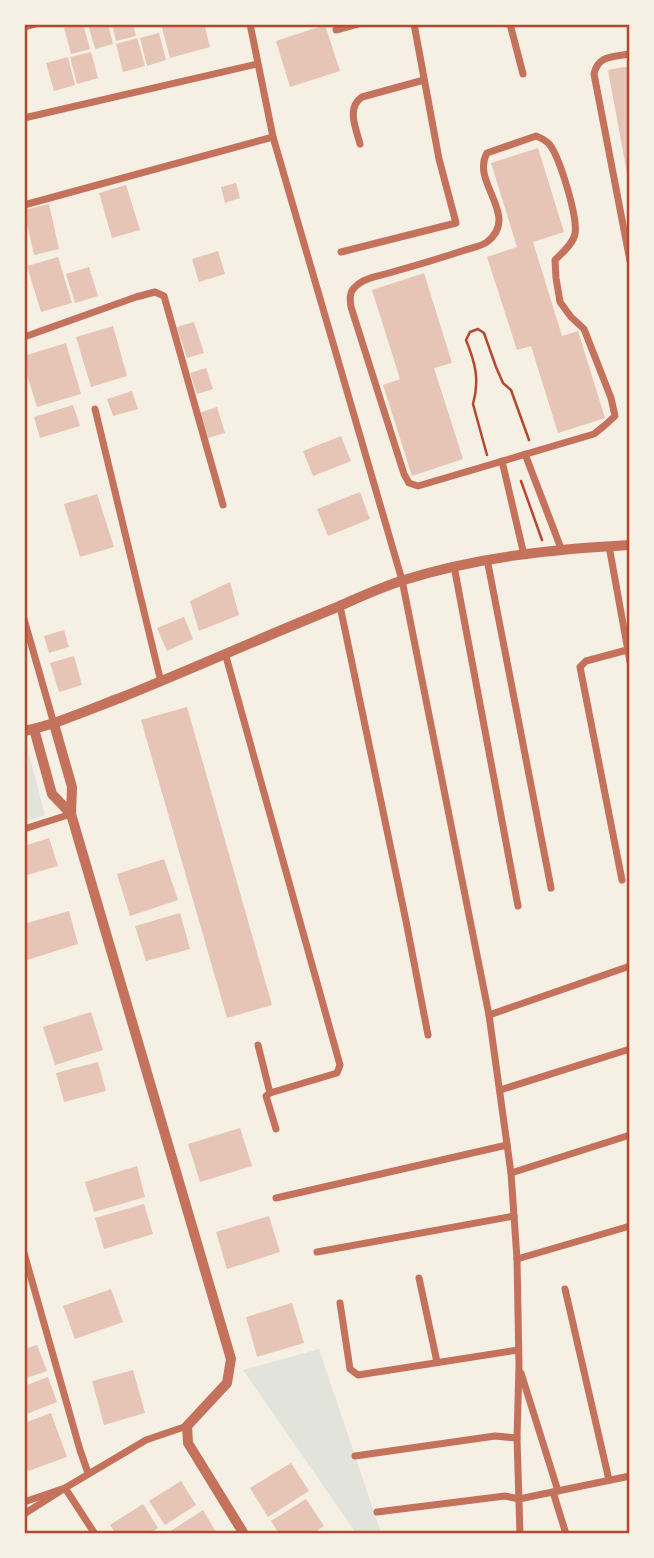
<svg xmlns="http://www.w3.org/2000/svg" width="654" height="1558" font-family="'Nunito Sans',sans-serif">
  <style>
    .green { fill: #e2e4dc }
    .building { fill: #e6c5b7 }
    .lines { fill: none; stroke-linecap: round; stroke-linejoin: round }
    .path { stroke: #b5482f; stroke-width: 2.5 }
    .minor { stroke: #c5725c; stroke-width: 7 }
    .tertiary { stroke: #c5725c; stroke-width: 10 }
    .neatline { fill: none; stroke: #b5482f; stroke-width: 2.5 }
  </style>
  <rect width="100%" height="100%" fill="#f6efe4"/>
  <g class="green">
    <polygon points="25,739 45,815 25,822 24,822"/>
    <polygon points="319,1349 381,1533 356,1533 243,1370"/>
  </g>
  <g class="building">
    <polygon points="76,24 83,24 90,49 71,54 64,28"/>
    <polygon points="88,24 108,24 113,44 95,49"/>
    <polygon points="112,24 133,24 136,36 116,41"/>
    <polygon points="161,24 204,24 210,47 170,58"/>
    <polygon points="325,25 340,71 290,87 276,41"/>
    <polygon points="159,33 166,60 147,66 140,38"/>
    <polygon points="137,38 145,66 123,72 116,44"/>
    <polygon points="91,52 98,78 77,84 70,57"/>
    <polygon points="68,57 75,85 54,91 46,63"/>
    <polygon points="630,66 630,179 628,179 608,70"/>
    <polygon points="538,148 564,232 533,242 562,336 578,331 605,418 558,433 531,346 517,350 487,257 517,247 491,163"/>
    <polygon points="236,183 240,198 225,203 221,187"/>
    <polygon points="126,185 140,230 112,238 99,193"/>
    <polygon points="49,204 59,249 34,255 24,210"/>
    <polygon points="218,251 225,274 199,282 192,259"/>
    <polygon points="58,257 72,303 41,312 27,266"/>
    <polygon points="89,267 98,296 75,303 66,274"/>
    <polygon points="424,273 452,363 434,368 463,459 412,476 383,385 400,379 372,290"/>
    <polygon points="194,322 204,353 187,358 177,327"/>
    <polygon points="113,326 127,376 91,387 76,337"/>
    <polygon points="66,343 81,394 37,407 24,365 24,356"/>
    <polygon points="206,368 213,389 197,394 190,373"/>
    <polygon points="132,391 138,409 113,416 107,399"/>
    <polygon points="73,405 80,426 40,438 34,417"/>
    <polygon points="217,407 225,433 208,438 199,413"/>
    <polygon points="341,436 351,461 313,476 303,451"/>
    <polygon points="360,492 370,519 328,536 317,509"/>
    <polygon points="97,494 114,547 80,557 64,504"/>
    <polygon points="230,582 239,615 199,631 190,601"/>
    <polygon points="184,617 193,639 167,651 157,628"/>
    <polygon points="64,630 69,647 49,653 44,636"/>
    <polygon points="74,656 82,685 59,692 50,663"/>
    <polygon points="187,707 272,1005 227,1018 141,720"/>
    <polygon points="49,838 58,866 24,876 24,846"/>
    <polygon points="164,859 178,900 130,916 117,874"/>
    <polygon points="69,911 78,944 27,960 24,953 24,924"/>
    <polygon points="180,913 190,949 146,961 135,926"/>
    <polygon points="91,1012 103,1050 55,1065 43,1027"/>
    <polygon points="98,1062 106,1091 64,1102 56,1073"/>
    <polygon points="240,1128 252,1166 200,1182 188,1144"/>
    <polygon points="137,1166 145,1197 94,1212 85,1182"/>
    <polygon points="144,1204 153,1234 104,1249 95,1218"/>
    <polygon points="269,1216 280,1252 227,1269 216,1232"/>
    <polygon points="111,1289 123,1322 75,1339 63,1306"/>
    <polygon points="292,1303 304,1343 257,1357 246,1317"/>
    <polygon points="37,1345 47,1371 24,1379 24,1349"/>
    <polygon points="133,1370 145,1413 104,1425 92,1381"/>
    <polygon points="48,1377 57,1402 24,1415 24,1386"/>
    <polygon points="51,1413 67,1457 28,1471 24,1460 24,1423"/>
    <polygon points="291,1463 309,1491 268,1517 250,1488"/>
    <polygon points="181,1481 196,1505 165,1525 149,1501"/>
    <polygon points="306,1499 324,1526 312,1534 279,1534 271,1521"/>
    <polygon points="143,1504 158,1528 149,1534 116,1534 110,1525"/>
    <polygon points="203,1510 217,1534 166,1534"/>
  </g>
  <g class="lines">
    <g class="path">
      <path d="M487,455L473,404C480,380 475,362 466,340L470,332L478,329L484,333L496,367L503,383L511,390L529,440"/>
      <polyline points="521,481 542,540"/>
    </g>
    <g class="minor">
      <polyline points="250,24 273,137 402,580 489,1015 511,1173 517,1259 519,1365 517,1438 520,1534"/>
      <polyline points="510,24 523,74"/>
      <polyline points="24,27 35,24"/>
      <polyline points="336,30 358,24"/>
      <path d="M630,54C613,57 598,55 594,74L630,261"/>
      <polyline points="24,118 257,64"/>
      <path d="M536,136C541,138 546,140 550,145C560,159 578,217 575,234C573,244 562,253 555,260L556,278L560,302L571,317L584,329L611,398L615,416L604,426L594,434L418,486L409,483L404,474L351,307C350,300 349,292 355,287C363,278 379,276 389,273C414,266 438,259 462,251C470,248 480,247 487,242C521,216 470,182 487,153Z"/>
      <path d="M360,144C356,128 346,108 362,97L424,80"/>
      <polyline points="24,205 273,137"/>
      <polyline points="341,252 456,223 439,159 414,24"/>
      <polyline points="24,337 136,297 155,292 164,296 223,505"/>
      <polyline points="95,409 161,682"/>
      <polyline points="525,454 562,551"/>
      <polyline points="502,461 524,555"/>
      <polyline points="609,546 630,662"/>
      <polyline points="487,559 551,888"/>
      <polyline points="454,566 518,906"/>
      <polyline points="340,606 406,921 428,1035"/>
      <polyline points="24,619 54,724"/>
      <polyline points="225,653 340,1065 337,1073 270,1093 266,1096 276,1129"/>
      <polyline points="24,829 71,814"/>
      <polyline points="622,880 580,667 586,661 627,650"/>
      <polyline points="489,1015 630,966"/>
      <polyline points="258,1045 270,1093"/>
      <polyline points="500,1090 630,1049"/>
      <polyline points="511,1173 630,1135"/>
      <polyline points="276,1198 507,1145"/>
      <polyline points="317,1252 514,1216"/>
      <polyline points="24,1253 80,1450 88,1473"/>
      <polyline points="517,1259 630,1226"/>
      <polyline points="419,1278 437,1362"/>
      <polyline points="565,1289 609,1480"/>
      <polyline points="340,1303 350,1369 358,1375 518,1350"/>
      <polyline points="521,1373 558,1491"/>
      <polyline points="355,1456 495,1436 517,1438"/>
      <polyline points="553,1492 566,1534"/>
      <polyline points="24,1502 65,1488 146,1440 187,1426"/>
      <polyline points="377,1512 505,1496 519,1499 630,1476"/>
      <polyline points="24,1514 65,1488 95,1534"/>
    </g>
    <g class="tertiary">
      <polyline points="54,724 72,787 71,814 231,1359 227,1383 187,1426 188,1443 244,1534"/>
      <polyline points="34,729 52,794 71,814"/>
      <path d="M24,731C57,724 88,710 120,698C192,669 263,637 335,608C358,598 381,587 404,580C477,557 554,549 630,545"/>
    </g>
  </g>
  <rect width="654" height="1558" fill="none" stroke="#f6efe4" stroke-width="52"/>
  <rect x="26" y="26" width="602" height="1506" class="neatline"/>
</svg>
